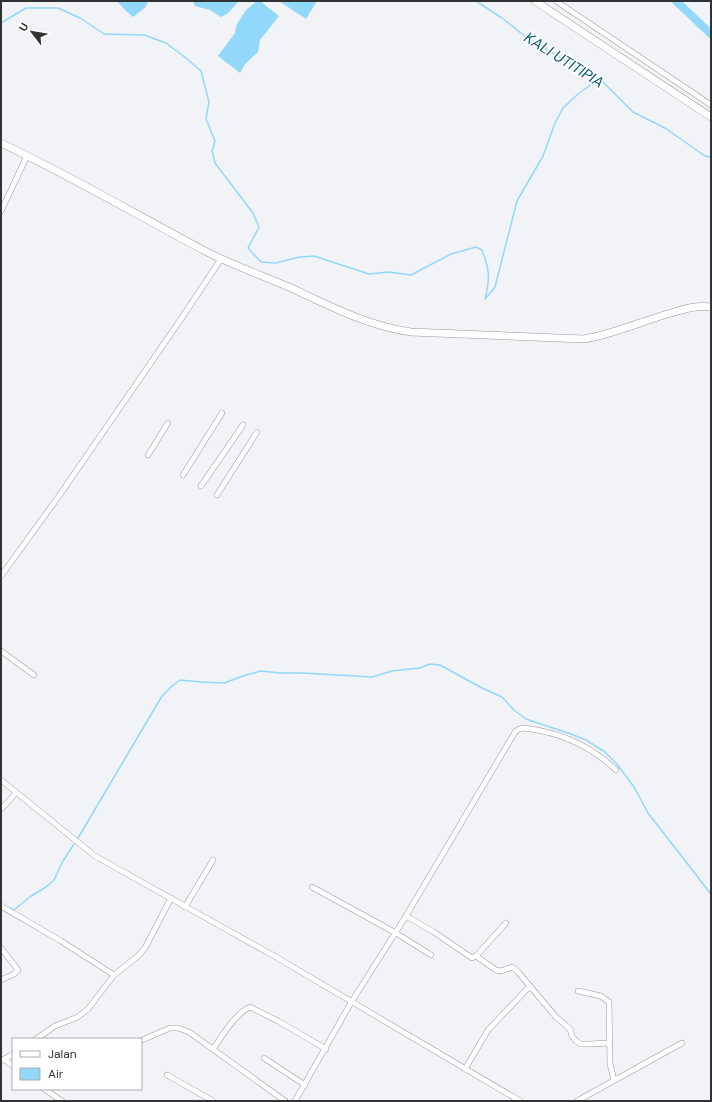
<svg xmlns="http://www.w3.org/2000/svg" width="712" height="1102" font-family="'DM Sans',sans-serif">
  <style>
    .water { fill: #91d8fa }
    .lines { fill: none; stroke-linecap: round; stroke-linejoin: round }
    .stream { stroke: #91d8fa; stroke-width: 1.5 }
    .river { stroke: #91d8fa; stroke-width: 8 }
    .street-casing { stroke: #97999c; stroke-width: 6 }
    .secondary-casing { stroke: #97999c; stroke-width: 8 }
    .street { stroke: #fff; stroke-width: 5 }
    .secondary { stroke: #fff; stroke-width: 7 }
    .labels { text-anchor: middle; stroke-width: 3.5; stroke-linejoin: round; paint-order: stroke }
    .water-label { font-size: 15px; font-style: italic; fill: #0e5976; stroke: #fff }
  </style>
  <rect width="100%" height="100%" fill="#f1f3f7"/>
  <g class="water">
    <polygon points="117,1 148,1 146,7 133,17 124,9"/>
    <polygon points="193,1 239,1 228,13 221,17 210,10 195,6"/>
    <polygon points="257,1 261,1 266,6 279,16 260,40 258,52 245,64 240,73 218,56 235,33 237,24 246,10"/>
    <polygon points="279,1 317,1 306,19"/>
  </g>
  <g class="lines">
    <g class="stream">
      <polyline points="476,1 502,18 527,38 603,82 633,112 665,128 705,156 711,157"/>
      <path d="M1,23L26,8H58L80,18L104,34L144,35L166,43L186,58L201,71L209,102L206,119L215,141L212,151L215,163L253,213L259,227L248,248L261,262L275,263L300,257L314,256L369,274L389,272L411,275L451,254L476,247L482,250C490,271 490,278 485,299L495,287L517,201L543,156L555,123L563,108L578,94L599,79"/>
      <polyline points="78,838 162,696 172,686 180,680 201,682 224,683 243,676 261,671 280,673 302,673 372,677 392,671 420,668 430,664 440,665 482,688 502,697 514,710 526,719 571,734 586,740 605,752 617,764 634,787 648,813 711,894"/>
      <polyline points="10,908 14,910 31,896 46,887 54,880 63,861 74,844"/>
    </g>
    <polyline class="river" points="676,1 711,34"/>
    <g class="street-casing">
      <g id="street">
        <polyline points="556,1 711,105"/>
        <polyline points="1,211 27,156"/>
        <polyline points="148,455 168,423"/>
        <polyline points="183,475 222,413"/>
        <polyline points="201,486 243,425"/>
        <polyline points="217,495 257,432"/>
        <polyline points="1,576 59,496 181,319 221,259"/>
        <polyline points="1,651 34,675"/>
        <polyline points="1,780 95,856 276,957 520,1101"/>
        <polyline points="1,809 16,793"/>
        <polyline points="312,887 396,933 431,955"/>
        <polyline points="1,906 61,941 114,975"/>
        <polyline points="185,907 213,860"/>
        <polyline points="406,916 434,932 472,958 476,956 506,923"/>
        <polyline points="1,948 18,970 14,974 1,980"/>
        <polyline points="476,956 496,970 501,971 512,967 518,972 556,1017 570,1029 572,1036 576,1041 581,1044 589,1044 610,1043"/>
        <polyline points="578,991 601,996 609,1002 610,1064 614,1080"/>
        <polyline points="36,1039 55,1026 78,1017 88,1009 114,975 138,956 145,948 171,898"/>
        <polyline points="142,1040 170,1028 178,1028 189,1032 285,1101"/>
        <path d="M213,1049C222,1036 236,1013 250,1007L278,1021L326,1049"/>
        <polyline points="264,1058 305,1085"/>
        <polyline points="4,1059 13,1066"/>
        <polyline points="1,1061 13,1054"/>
        <polyline points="465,1069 488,1030 530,986"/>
        <polyline points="167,1075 213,1101"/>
        <polyline points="44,1089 62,1101"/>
        <path d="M295,1101L352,1001L406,916L515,732L519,729L524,728C559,732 591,746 616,770"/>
        <polyline points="577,1101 682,1043"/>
      </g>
    </g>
    <g class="secondary-casing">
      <g id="secondary">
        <polyline points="535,1 711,117"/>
        <path d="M1,143C71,176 137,215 205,251C232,265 261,275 289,287C328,305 367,326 411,332L584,339C614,334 642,321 671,313C684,309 697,305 711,307"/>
      </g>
    </g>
    <use href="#street" class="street"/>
    <use href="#secondary" class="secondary"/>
  </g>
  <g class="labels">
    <g class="water-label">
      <text transform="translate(564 60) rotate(32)" y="5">KALI UTITIPIA</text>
    </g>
  </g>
  <rect width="712" height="1102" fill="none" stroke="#313233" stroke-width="4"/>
  <rect x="12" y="1038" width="130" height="52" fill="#ffffff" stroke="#adadad"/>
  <rect x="20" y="1051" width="20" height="6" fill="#ffffff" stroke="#adadad"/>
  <text x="48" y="1058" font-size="12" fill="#313233">Jalan</text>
  <rect x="20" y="1068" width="20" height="12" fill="#91d8fa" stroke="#adadad"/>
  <text x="48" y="1078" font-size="12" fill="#313233">Air</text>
  <g transform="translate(32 32) rotate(301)" stroke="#ffffff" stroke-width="3" paint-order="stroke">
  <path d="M0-3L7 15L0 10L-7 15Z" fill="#313233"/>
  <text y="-6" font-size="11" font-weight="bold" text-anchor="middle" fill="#313233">U</text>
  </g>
</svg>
